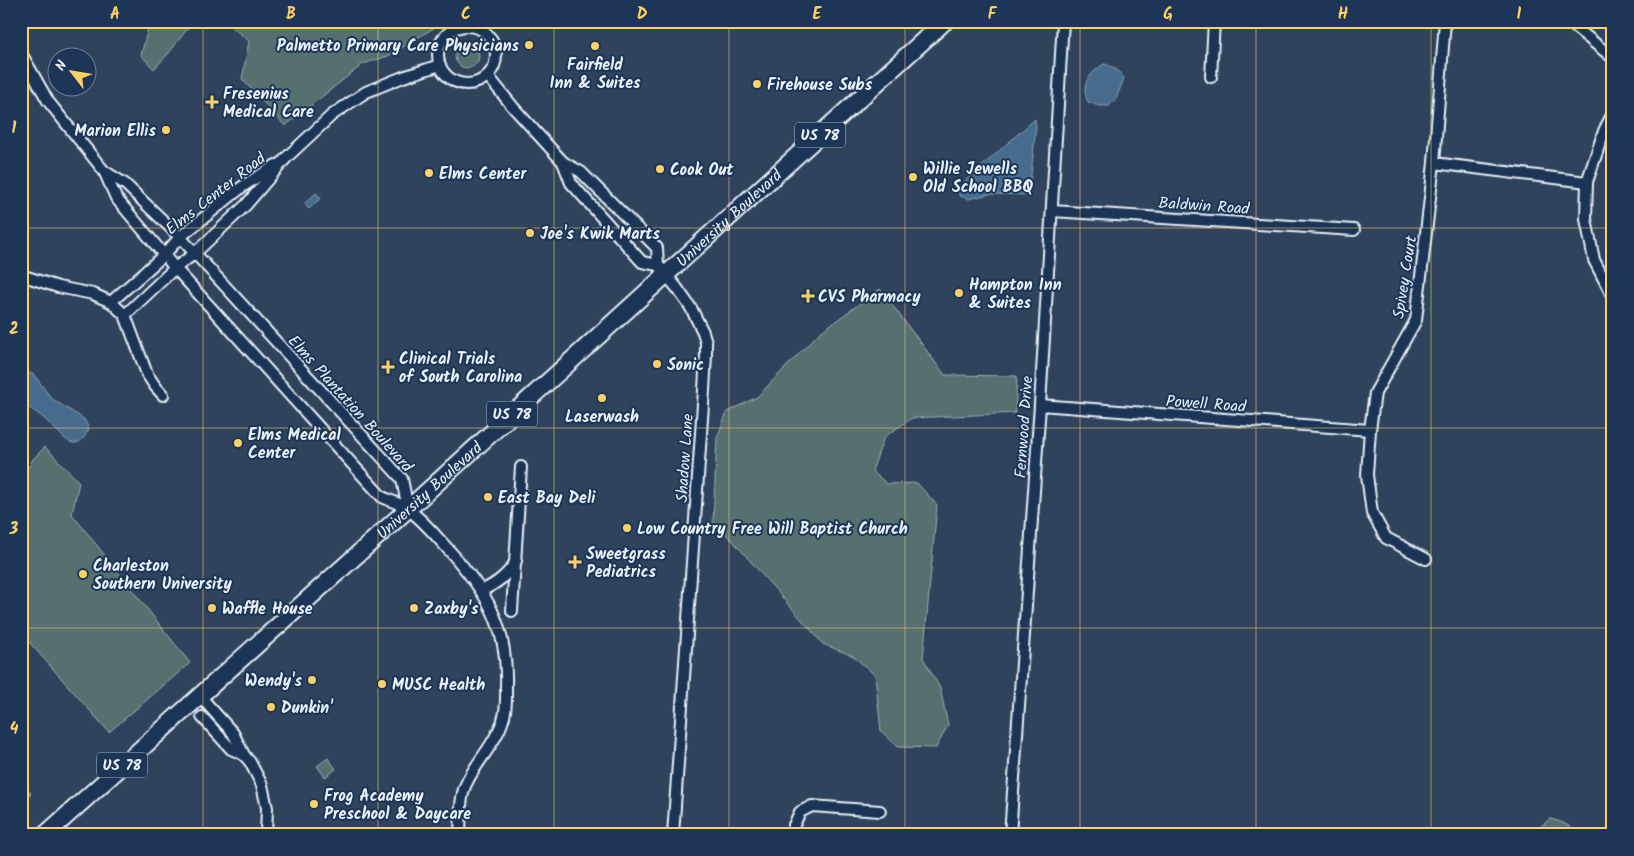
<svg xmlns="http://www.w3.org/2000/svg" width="1634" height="856" font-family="Kalam,sans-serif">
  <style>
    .green { fill: #54706e; stroke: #9eb0b3 }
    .water { fill: #466c8d; stroke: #87a1b8 }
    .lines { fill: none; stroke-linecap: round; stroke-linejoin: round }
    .street-casing { stroke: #e8f1f8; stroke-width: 14 }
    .primary-casing { stroke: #e8f1f8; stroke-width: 20 }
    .street { stroke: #1d3557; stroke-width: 10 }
    .primary { stroke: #1d3557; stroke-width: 16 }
    .grid { fill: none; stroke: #ffd166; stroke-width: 1; stroke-opacity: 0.55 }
    .poi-dot { fill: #ffd166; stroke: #1d3557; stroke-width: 2 }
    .labels { text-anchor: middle; stroke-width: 4; stroke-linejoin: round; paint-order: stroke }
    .shield { fill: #1d3557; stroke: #abb9c8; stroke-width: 1 }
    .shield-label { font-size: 15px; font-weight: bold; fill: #e8f1f8 }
    .poi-label { font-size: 16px; font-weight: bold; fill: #e8f1f8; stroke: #1d3557; text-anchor: start }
    .street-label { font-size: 16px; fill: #e8f1f8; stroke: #1d3557 }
    .neatline { fill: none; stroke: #ffd166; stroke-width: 2 }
    .grid-label { font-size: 16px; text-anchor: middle; font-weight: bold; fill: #ffd166 }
  </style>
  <rect width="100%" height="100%" fill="#30435d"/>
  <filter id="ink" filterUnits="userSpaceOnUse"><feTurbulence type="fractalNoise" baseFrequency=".02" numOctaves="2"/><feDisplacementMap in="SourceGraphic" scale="10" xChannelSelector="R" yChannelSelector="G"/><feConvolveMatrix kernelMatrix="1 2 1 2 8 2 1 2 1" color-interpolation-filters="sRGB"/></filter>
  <g filter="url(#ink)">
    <g class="green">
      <polygon points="150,21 193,21 169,53 154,69 141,55"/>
      <polygon points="213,21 445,21 388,56 363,64 285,126 242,79 249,41 227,23"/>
      <circle cx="467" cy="56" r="12"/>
      <polygon points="880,289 945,375 1017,376 1015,413 912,418 884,437 872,471 887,484 917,483 937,505 923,658 940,688 948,725 936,748 898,747 881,731 875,675 853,656 823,644 732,540 713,522 717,438 727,412 757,397 819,333"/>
      <polygon points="45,447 79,482 72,514 190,663 109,732 21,633 21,478 24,475 33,459"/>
      <polygon points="328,758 336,769 325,777 317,766"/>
      <polygon points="21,777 31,794 21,797"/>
      <path d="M1550,819C1560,821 1572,825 1576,835H1530Z"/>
    </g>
    <g class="water">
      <path d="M1104,64C1113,66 1118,70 1124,78L1116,99L1109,106H1099L1088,102C1080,84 1089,74 1104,64Z"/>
      <polygon points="1035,119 1036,126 1029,195 989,194 969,199 960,196 957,191 964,182"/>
      <polygon points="316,193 321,198 309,209 304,204"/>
      <path d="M21,369L34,375L52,399L84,419L89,429C75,457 64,437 50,424C42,416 31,409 21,402Z"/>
    </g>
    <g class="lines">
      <g class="street-casing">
        <g id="street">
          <polyline points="1572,21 1575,27 1613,58"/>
          <circle cx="467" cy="55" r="29"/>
          <path d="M21,53L48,101L104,171L116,198L175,268L382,497C391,501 402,504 409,510C423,520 435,535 447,548C486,591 508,625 506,686C506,697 507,709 503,720C496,743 477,761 467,782C459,797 461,818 460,835"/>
          <polyline points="488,76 513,107 563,162 581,172 657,248 658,265 677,288 691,308 703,332 706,342 706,355 704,390 673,835"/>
          <polyline points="1211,77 1214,21"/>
          <polyline points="1613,113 1604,131 1587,182 1586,219 1594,260 1613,297"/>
          <polyline points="563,162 571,183 642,262 658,265"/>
          <polyline points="1434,163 1587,182"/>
          <polyline points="104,171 125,184 180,237 402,479 408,509"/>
          <polyline points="1052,211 1354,230"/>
          <polyline points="21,275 58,287 93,294 111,302 125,315 147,374 155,386 163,395"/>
          <polyline points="111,302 164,255 180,237 242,187 276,165"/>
          <polyline points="125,315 175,268 194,254 246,205 287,157 332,115 366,92 403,77 440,65"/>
          <polyline points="1040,405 1370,430"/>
          <polyline points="1426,559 1386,538 1372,513 1367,475 1370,430 1375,393 1416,320 1434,163 1445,21"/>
          <path d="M481,591C496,584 507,576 516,561"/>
          <polyline points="512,611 521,467"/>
          <polyline points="199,695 233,733 244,755 250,762 262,785 267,808 266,835"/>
          <polyline points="202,717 231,749 244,755"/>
          <polyline points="793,835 794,825 800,812 812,806 880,811"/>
          <polyline points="1010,835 1040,405 1063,21"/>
        </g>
      </g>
      <g class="primary-casing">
        <g id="primary">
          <path id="s1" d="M45,835L408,509L945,21"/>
        </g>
      </g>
      <use href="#street" class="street"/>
      <use href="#primary" class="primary"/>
    </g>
  </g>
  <path class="grid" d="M203,21V835M378,21V835M554,21V835M729,21V835M905,21V835M1080,21V835M1256,21V835M1431,21V835M21,228H1613M21,428H1613M21,628H1613"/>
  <g class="poi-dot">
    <circle cx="529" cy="45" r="5"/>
    <circle cx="595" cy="46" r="5"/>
    <circle cx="757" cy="84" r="5"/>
    <path d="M209.5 94.5h5v5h5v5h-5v5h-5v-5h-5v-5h5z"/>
    <circle cx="166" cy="130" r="5"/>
    <circle cx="660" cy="169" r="5"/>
    <circle cx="429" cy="173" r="5"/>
    <circle cx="913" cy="177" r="5"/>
    <circle cx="530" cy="233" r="5"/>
    <circle cx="959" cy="293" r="5"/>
    <path d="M805.5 288.5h5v5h5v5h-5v5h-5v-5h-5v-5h5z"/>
    <circle cx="657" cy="364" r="5"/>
    <path d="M385.5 359.5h5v5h5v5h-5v5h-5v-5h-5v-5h5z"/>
    <circle cx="602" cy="398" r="5"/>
    <circle cx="238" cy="443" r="5"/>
    <circle cx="488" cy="497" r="5"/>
    <circle cx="627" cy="528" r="5"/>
    <path d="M572.5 554.5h5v5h5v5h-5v5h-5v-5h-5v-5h5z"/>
    <circle cx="83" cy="574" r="5"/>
    <circle cx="212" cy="608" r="5"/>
    <circle cx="414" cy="608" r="5"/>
    <circle cx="312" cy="680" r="5"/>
    <circle cx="382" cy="684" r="5"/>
    <circle cx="271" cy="707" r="5"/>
    <circle cx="314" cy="804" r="5"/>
  </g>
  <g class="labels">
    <g class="shield">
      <rect x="795" y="122.5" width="50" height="25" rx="4"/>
      <rect x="487" y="401.5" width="50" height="25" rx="4"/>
      <rect x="97" y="752.5" width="50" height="25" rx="4"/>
    </g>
    <g class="shield-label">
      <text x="820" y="140">US 78</text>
      <text x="512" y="419">US 78</text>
      <text x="122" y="770">US 78</text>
    </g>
    <g class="poi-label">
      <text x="519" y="51" text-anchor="end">Palmetto Primary Care Physicians</text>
      <text x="595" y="70" text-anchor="middle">Fairfield<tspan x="595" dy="18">Inn &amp; Suites</tspan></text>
      <text x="767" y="90">Firehouse Subs</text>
      <text x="223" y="99">Fresenius<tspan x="223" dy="18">Medical Care</tspan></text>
      <text x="156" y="136" text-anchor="end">Marion Ellis</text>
      <text x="923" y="174">Willie Jewells<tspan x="923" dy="18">Old School BBQ</tspan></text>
      <text x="670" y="175">Cook Out</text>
      <text x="439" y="179">Elms Center</text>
      <text x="540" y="239">Joe's Kwik Marts</text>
      <text x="969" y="290">Hampton Inn<tspan x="969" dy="18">&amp; Suites</tspan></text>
      <text x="818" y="302">CVS Pharmacy</text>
      <text x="399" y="364">Clinical Trials<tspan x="399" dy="18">of South Carolina</tspan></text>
      <text x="667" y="370">Sonic</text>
      <text x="602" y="422" text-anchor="middle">Laserwash</text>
      <text x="248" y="440">Elms Medical<tspan x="248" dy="18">Center</tspan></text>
      <text x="498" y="503">East Bay Deli</text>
      <text x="637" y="534">Low Country Free Will Baptist Church</text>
      <text x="586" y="559">Sweetgrass<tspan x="586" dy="18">Pediatrics</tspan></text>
      <text x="93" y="571">Charleston<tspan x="93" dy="18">Southern University</tspan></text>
      <text x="222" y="614">Waffle House</text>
      <text x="424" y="614">Zaxby's</text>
      <text x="302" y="686" text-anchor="end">Wendy's</text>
      <text x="392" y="690">MUSC Health</text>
      <text x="281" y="713">Dunkin'</text>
      <text x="324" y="801">Frog Academy<tspan x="324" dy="18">Preschool &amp; Daycare</tspan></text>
    </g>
    <g class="street-label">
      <text transform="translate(215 193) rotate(-38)" y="6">Elms Center Road</text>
      <text transform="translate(1204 205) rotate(4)" y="6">Baldwin Road</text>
      <text dy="6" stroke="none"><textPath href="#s1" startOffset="921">University Boulevard</textPath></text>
      <text transform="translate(1404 277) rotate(-81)" y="6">Spivey Court</text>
      <text transform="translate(351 403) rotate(48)" y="6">Elms Plantation Boulevard</text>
      <text transform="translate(1206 403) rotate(4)" y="6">Powell Road</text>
      <text transform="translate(1023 427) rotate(-86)" y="6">Fernwood Drive</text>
      <text transform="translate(684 458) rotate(-86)" y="6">Shadow Lane</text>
      <text dy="6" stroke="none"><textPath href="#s1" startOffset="516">University Boulevard</textPath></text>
    </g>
  </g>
  <rect width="1634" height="856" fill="none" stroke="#1d3557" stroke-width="55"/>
  <g transform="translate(72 72) rotate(301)"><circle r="24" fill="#1d3557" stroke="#6e8097"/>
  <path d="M0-4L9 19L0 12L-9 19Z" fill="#ffd166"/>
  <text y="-8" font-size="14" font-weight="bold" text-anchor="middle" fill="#e8f1f8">N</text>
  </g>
  <rect x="28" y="28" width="1578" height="800" class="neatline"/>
  <g class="grid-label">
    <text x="115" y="19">A</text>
    <text x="291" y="19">B</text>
    <text x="466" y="19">C</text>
    <text x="642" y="19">D</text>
    <text x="817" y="19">E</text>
    <text x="992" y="19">F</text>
    <text x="1168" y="19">G</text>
    <text x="1343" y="19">H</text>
    <text x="1519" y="19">I</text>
    <text x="14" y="133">1</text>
    <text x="14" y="334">2</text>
    <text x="14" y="534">3</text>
    <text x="14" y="734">4</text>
  </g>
</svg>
